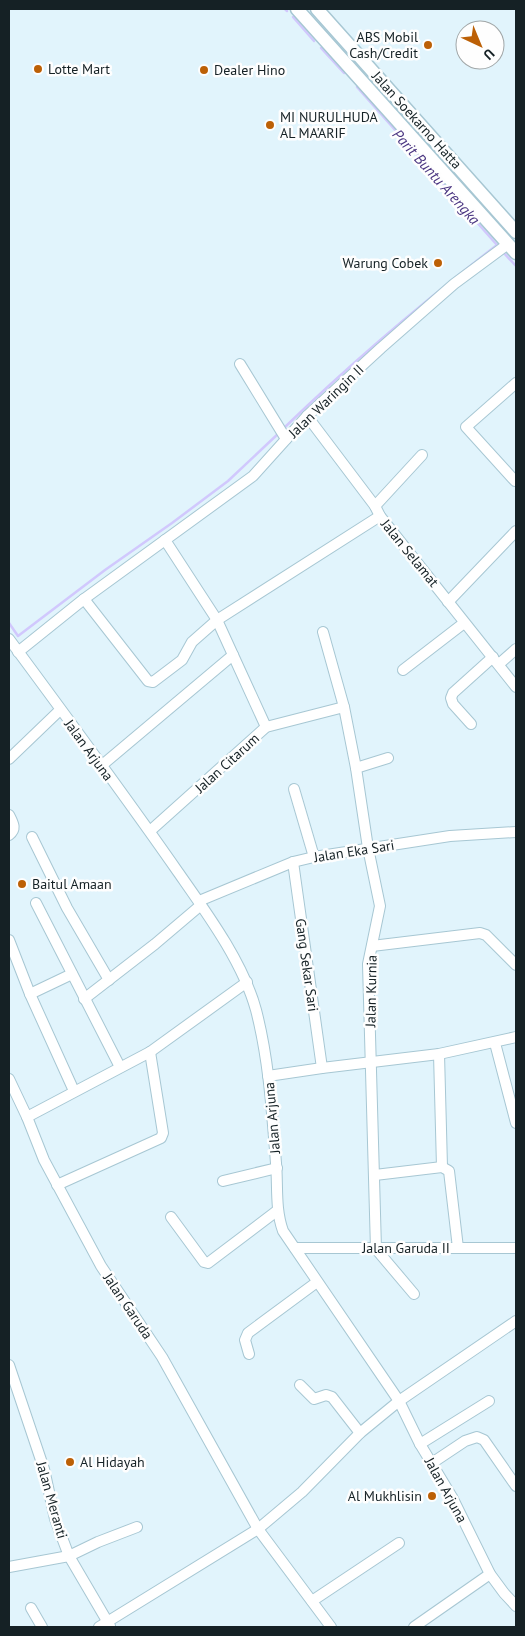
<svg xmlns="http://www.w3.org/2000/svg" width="525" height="1636" font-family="'PT Sans',sans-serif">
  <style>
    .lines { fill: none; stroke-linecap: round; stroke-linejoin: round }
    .stream { stroke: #d1c8fd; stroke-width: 2.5 }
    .minor-casing { stroke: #a7c7d3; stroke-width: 12 }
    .major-casing { stroke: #a7c7d3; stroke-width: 15 }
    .minor { stroke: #fff; stroke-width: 10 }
    .major { stroke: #fff; stroke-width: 12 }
    .poi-dot { fill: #bc6006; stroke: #fefefe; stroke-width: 2 }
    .labels { text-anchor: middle; stroke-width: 5; stroke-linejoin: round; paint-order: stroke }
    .poi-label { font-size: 14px; fill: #152125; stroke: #fefefe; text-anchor: start }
    .street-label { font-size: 14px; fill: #152125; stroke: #fefefe }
    .water-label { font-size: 15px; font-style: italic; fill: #4a3581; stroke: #fefefe }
  </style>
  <rect width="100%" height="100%" fill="#e1f4fc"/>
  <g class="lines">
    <g class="stream">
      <polyline points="285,9 287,11"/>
      <polyline points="293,17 314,41"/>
      <polyline points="321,48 344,73"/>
      <polyline points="357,87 497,245"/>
      <polyline points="502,251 516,266"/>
      <path d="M284,428C351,363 423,302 497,245"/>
      <polyline points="9,623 18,636 105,570 172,523 228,481 280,432"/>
    </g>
    <g class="minor-casing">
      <g id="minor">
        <polyline points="240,364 286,439"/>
        <polyline points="307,416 375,506 380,516 516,687"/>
        <polyline points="515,481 466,427 516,383"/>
        <polyline points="375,506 422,455"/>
        <polyline points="165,540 217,620 266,727"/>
        <polyline points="84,599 148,681 153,682 182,660 192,642 217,620 380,516"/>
        <polyline points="448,602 516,531"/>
        <polyline points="323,632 344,707 356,768 368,848 380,906 368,964 376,1249 414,1294"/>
        <path d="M9,639C66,716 123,793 178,872C206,912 243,962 256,1010C269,1060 272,1112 276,1163C278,1186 275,1209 283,1231L399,1401L420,1444L452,1497L490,1574L504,1593L516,1606"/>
        <polyline points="18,652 84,599 253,476 307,416 381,348 454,284 508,244"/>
        <polyline points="499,664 516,649"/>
        <polyline points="403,670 464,623"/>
        <polyline points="471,724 453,704 451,698 453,693 493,657"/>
        <polyline points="9,759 60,710"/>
        <polyline points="101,766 233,655"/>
        <polyline points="356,768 388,758"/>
        <polyline points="294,789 314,857"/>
        <path d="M9,815C13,823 17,829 9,835"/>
        <polyline points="150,831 266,727 344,707"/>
        <polyline points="32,837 67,908 109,980"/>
        <polyline points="293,862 322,1068"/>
        <polyline points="199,901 293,862 314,857 450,836 516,832"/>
        <polyline points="36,903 120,1067"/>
        <polyline points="9,940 30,994 74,1091"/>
        <polyline points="372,946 480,933 486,935 516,965"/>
        <polyline points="30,994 72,974"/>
        <polyline points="84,999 155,944 201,905"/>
        <polyline points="495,1043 516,1123"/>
        <polyline points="439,1054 442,1167"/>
        <polyline points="268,1076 322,1068 439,1054 516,1037"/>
        <polyline points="9,1079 27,1117 44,1160 101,1266 162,1357 258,1529 331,1627"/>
        <polyline points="27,1117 150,1052 247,982"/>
        <polyline points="375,1175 442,1167 449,1171 458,1248"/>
        <polyline points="223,1181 277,1168"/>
        <polyline points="57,1185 161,1138 163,1133 150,1052"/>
        <polyline points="171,1217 204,1262 208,1263 278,1210"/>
        <polyline points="295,1248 516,1248"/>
        <polyline points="249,1354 245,1340 248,1333 317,1282"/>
        <polyline points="9,1365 44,1469 55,1519 69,1556 110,1626"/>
        <polyline points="300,1385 314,1399 326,1395 332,1397 360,1433"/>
        <polyline points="420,1444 489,1401"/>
        <polyline points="432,1463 465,1441 477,1437 484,1440 516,1486"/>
        <polyline points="9,1567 69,1556 98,1542 137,1527"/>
        <polyline points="312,1601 399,1543"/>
        <polyline points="31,1608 42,1627"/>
        <polyline points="99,1627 258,1529 302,1492 360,1433 399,1401 516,1321"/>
        <polyline points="414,1627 490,1574"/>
      </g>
    </g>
    <g class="major-casing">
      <g id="major">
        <polyline points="297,9 516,253"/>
        <polyline points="317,9 516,232"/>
      </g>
    </g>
    <use href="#minor" class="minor"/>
    <use href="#major" class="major"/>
  </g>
  <g class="poi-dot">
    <circle cx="428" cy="45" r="5"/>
    <circle cx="38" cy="69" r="5"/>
    <circle cx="204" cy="70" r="5"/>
    <circle cx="270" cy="125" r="5"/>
    <circle cx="438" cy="263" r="5"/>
    <circle cx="22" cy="884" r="5"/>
    <circle cx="70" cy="1462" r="5"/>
    <circle cx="432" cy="1496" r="5"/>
  </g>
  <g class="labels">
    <g class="poi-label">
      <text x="418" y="42" text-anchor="end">ABS Mobil<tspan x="418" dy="16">Cash/Credit</tspan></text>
      <text x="48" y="74">Lotte Mart</text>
      <text x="214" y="75">Dealer Hino</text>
      <text x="280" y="122">MI NURULHUDA<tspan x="280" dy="16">AL MA'ARIF</tspan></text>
      <text x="428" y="268" text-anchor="end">Warung Cobek</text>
      <text x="32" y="889">Baitul Amaan</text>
      <text x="80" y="1467">Al Hidayah</text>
      <text x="422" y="1501" text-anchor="end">Al Mukhlisin</text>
    </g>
    <g class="street-label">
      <text transform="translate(417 120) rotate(48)" y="5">Jalan Soekarno Hatta</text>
      <text transform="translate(326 401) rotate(-44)" y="5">Jalan Waringin II</text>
      <text transform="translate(410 553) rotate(51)" y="5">Jalan Selamat</text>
      <text transform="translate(89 750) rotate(54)" y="5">Jalan Arjuna</text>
      <text transform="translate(227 763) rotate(-42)" y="5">Jalan Citarum</text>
      <text transform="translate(354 851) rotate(-9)" y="5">Jalan Eka Sari</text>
      <text transform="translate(307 965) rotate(82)" y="5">Gang Sekar Sari</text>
      <text transform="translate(371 991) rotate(-89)" y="5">Jalan Kurnia</text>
      <text transform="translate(272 1118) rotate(-95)" y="5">Jalan Arjuna</text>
      <text x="406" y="1253">Jalan Garuda II</text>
      <text transform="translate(128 1306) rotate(56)" y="5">Jalan Garuda</text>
      <text transform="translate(446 1490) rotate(61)" y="5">Jalan Arjuna</text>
      <text transform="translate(52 1500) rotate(74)" y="5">Jalan Meranti</text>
    </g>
    <g class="water-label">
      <text transform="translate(436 177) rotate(48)" y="5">Parit Buntu Arengka</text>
    </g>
  </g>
  <rect width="525" height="1636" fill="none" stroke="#152125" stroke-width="20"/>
  <g transform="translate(480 45) rotate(136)"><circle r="24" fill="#fefefe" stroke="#a1a6a7"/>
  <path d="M0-4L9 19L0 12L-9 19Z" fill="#bc6006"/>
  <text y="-8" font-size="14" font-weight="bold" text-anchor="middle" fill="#152125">U</text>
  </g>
</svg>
